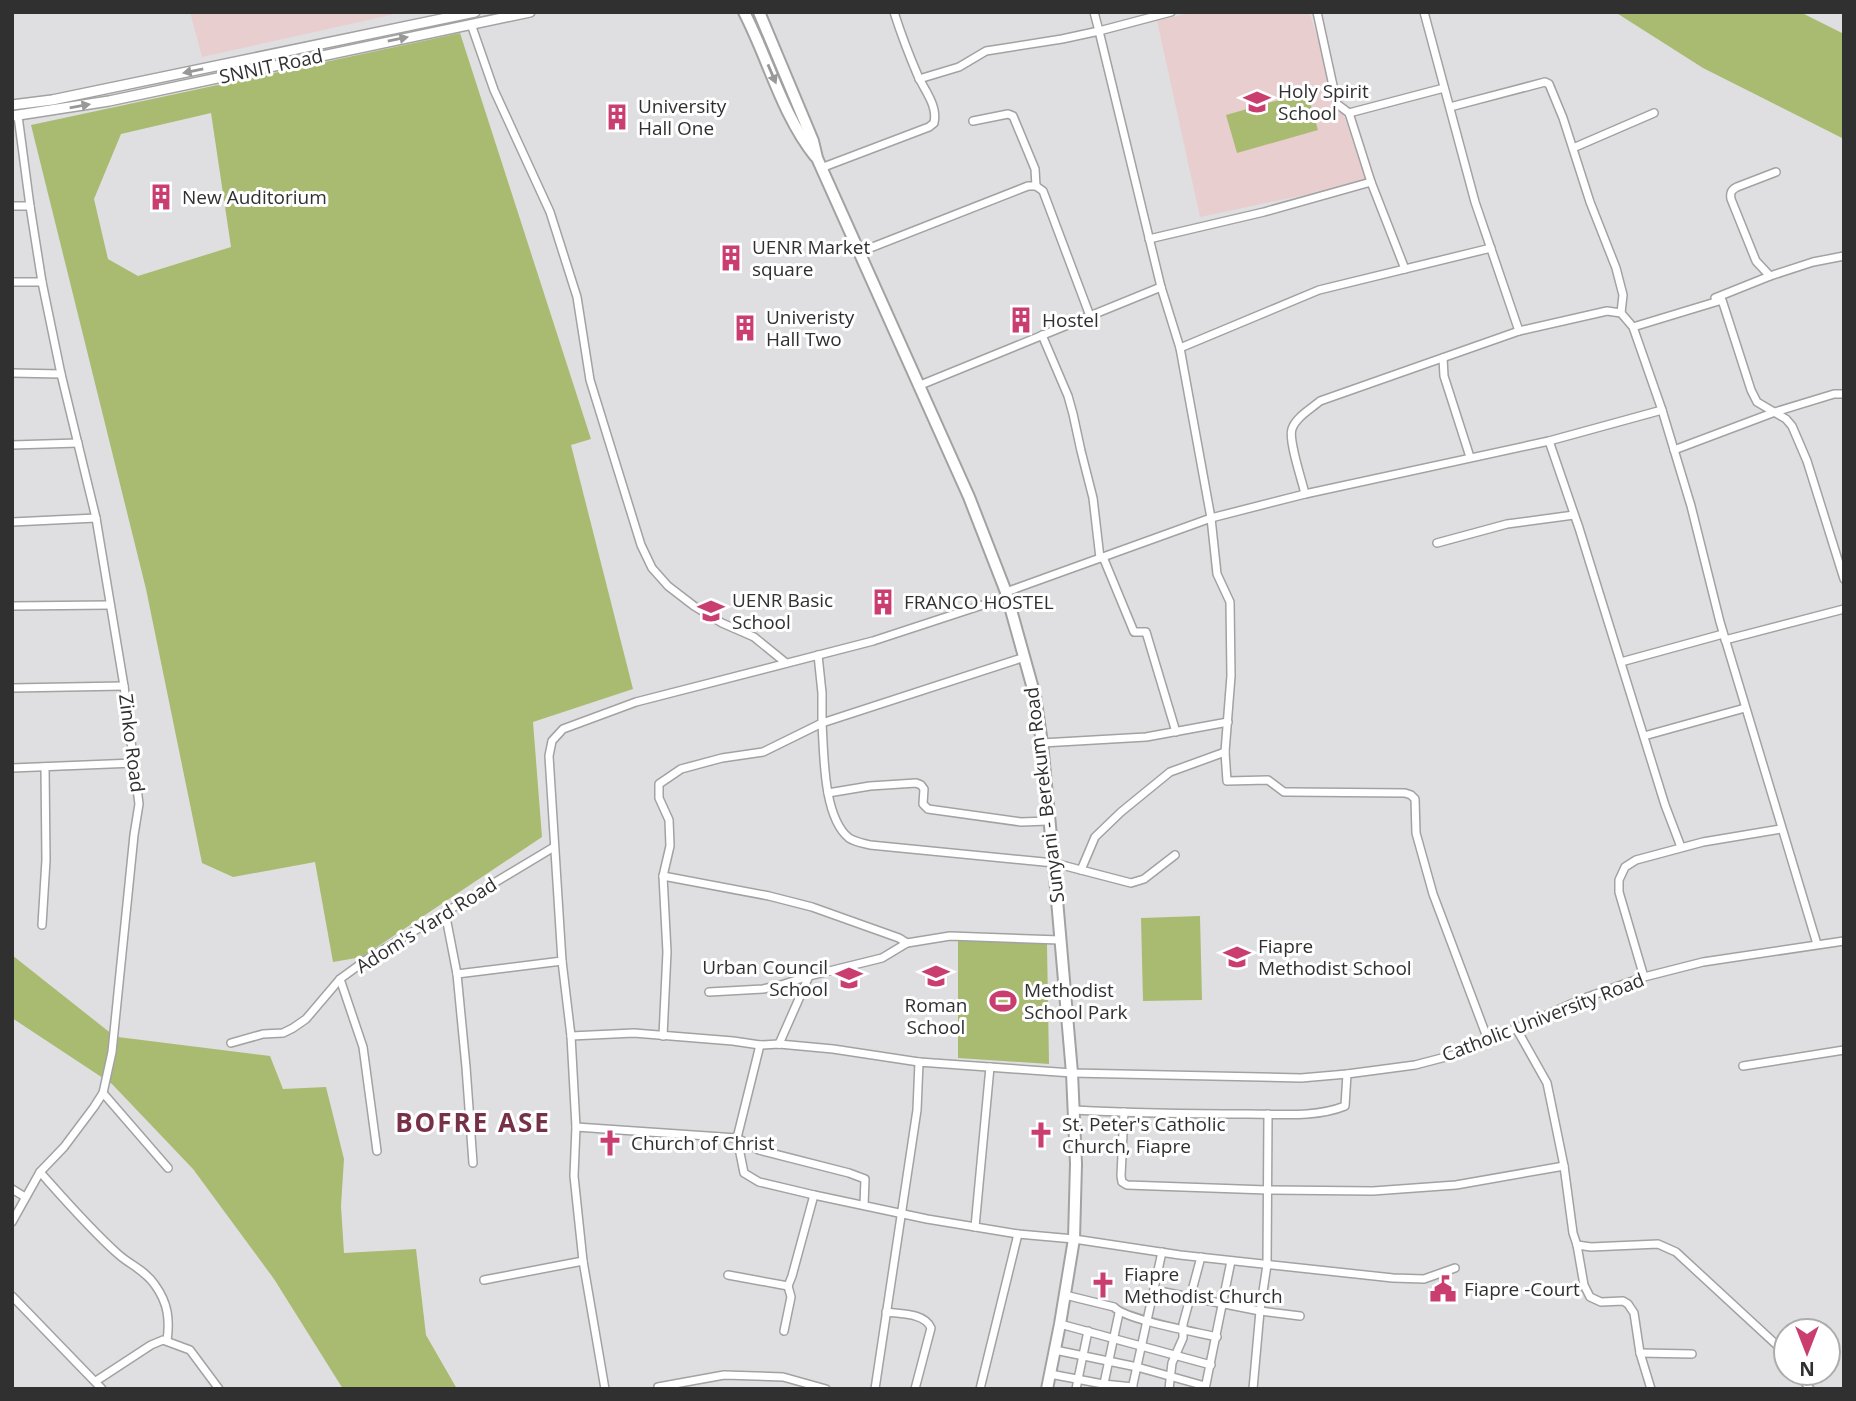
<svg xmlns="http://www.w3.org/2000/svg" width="1856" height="1401" font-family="'Open Sans',sans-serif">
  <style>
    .education { fill: #e9cecf }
    .green { fill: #a9bb71; fill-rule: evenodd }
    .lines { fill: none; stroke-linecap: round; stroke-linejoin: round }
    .minor-casing { stroke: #a2a2a3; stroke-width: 10 }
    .tertiary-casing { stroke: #a2a2a3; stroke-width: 12 }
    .primary-casing { stroke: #a2a2a3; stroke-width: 14 }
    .minor { stroke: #fff; stroke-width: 7 }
    .tertiary { stroke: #fff; stroke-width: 9 }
    .primary { stroke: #fff; stroke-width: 10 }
    .oneway { fill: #989898 }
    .labels { text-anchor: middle; stroke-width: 6; stroke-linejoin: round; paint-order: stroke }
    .street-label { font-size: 19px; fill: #303030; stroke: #fff }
    .poi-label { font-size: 19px; fill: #303030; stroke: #fff; text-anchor: start }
    .district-label { font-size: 26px; font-weight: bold; letter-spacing: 2px; fill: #773146; stroke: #fff }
  </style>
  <rect width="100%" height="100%" fill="#dfdfe1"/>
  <g class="education">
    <polygon points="190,12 404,12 202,57"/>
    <polygon points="1194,12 1309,12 1366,182 1200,217 1157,21"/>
  </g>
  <g class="green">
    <polygon points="1615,12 1800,12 1844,34 1844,139 1703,68"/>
    <path d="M460,33L591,439L571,445L633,689L533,722L542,837L362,957L333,962L315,862L233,877L202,863L146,589L31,125ZM211,113L231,247L138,276L108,259L94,199L121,134Z"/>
    <polygon points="1307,92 1318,130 1237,153 1226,115"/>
    <polygon points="1200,916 1202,1000 1143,1001 1141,918"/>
    <polygon points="958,940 1047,944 1049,1064 958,1058"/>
    <polygon points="12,955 108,1031 118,1037 270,1056 283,1089 326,1087 344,1159 341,1206 344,1253 416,1249 426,1335 457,1389 343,1389 274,1279 193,1169 112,1084 12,1018"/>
  </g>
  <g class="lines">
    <g class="minor-casing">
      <g id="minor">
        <polyline points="1094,12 1099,31 1171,12"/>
        <polyline points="1317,12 1337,104 1349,113 1371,182 1405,269"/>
        <polyline points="1424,12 1475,202 1519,331 1607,311 1621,313 1633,327 1662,410 1691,506 1720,622 1817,944"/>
        <polyline points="471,24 494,90 550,212 577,297 590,380 641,545 652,568 668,586 694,606 722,623 754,637 786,663"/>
        <polyline points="919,79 959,67 986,51 1062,39 1099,31 1161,287 1180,348 1211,518 1006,592"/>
        <polyline points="1450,107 1545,82 1549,84 1563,118 1590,202 1616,268 1623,295 1621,313"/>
        <polyline points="1349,113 1444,88"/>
        <polyline points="973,121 1008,114 1013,116 1035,169 1036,186"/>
        <polyline points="1573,148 1654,113"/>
        <path d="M821,168L929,127L934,123C938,106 925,91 918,76C909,55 901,34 894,12"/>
        <polyline points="12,206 30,206 18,116"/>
        <polyline points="1149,239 1264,212 1371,182"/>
        <polyline points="860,252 1028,186 1036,186 1043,191 1090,316"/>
        <path d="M1770,276L1756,261L1731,199C1730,193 1731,190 1737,187L1776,172"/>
        <polyline points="12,282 42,282 30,206"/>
        <polyline points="1715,298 1770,276 1813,262 1844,256"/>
        <polyline points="1633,327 1722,300 1751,390 1757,402 1786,419 1792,426 1807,461 1844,579"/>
        <polyline points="1042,335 1068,396 1073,414 1081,451 1093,498 1100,558"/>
        <polyline points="1180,348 1319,290 1491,248"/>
        <polyline points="1443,358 1444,376 1470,457"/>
        <polyline points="12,373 61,374"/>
        <polyline points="918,386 1161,287"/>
        <polyline points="1549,441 1579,528 1665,805 1681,847"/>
        <polyline points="12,445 78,443"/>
        <polyline points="1674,450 1775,412 1834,394 1844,394"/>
        <path d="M1305,494C1302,480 1288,440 1292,429C1296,417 1311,409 1320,401L1519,331"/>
        <polyline points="12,522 96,518"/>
        <polyline points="1437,543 1507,524 1574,515"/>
        <polyline points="1103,557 1134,632 1146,632 1176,732"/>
        <polyline points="12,606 110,605"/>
        <polyline points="1725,640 1844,609"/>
        <path d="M1025,657L822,723C824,754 823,817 849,838C855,842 863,843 870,845L1054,863L1131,883L1144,879L1175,855"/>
        <polyline points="1621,662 1723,634"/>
        <polyline points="12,688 124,686"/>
        <polyline points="1644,736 1745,708"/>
        <polyline points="1042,743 1146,737 1228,722"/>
        <polyline points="12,768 134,763"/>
        <polyline points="828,793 870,786 916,783 921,785 924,789 923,804 928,809 1021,822 1048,821"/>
        <polyline points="1081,870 1095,837 1121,812 1170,772 1225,752"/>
        <polyline points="663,876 769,896 812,907 899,938 907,943"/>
        <polyline points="445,912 457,974"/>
        <polyline points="42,925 46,860 45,767"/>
        <polyline points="562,961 571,1036 576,1127"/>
        <polyline points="1644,977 1619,892 1619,880 1625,867 1636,860 1703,842 1781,829"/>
        <polyline points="340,979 363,1047 377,1151"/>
        <polyline points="709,992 763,989 781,985 809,976 882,958 907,943 950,936 1060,940"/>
        <polyline points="1516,1028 1547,1083 1564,1166 1573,1233 1577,1245 1584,1285 1590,1297 1601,1302 1623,1301 1628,1304 1634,1313 1640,1353 1651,1389"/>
        <polyline points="571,1036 634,1033 733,1041 760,1045 779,1044 833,1049 919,1062"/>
        <polyline points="663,1036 667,952 663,876 670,846 669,820 659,798 659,784 681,769 722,758 763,752 822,723 822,693 818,655"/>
        <polyline points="1488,1040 1433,894 1416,833 1415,799 1411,795 1405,793 1288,792 1284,792 1268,780 1227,781 1225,752 1231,676 1230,602 1217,574 1211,518 1305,494 1549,441 1662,410"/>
        <polyline points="231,1043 263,1034 283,1033 293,1028 306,1019 340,979 366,960 554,847"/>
        <polyline points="779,1044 809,976"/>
        <polyline points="760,1045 737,1138 744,1173 759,1182 814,1195 927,1219 1018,1234 1074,1239 1180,1255 1393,1278 1424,1279 1455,1268"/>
        <polyline points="1743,1066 1844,1050"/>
        <polyline points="103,1093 168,1168"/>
        <path d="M1074,1110C1132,1113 1190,1114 1248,1114C1280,1114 1315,1118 1345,1106L1347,1074"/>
        <polyline points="1124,1112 1121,1176 1122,1182 1127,1185 1267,1190 1373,1191 1456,1185 1564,1166"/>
        <polyline points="473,1163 466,1067 457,974 562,961 549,756 552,741 563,729 636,702 873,641 1007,597"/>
        <path d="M40,1172C65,1200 90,1229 118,1254C130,1265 145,1270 155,1285C168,1303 170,1319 167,1341"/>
        <polyline points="12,1189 25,1197"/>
        <polyline points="12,1222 40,1172 64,1147 94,1107 103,1093 112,1052 134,835 139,804 124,686 96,518 61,374 42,282"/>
        <polyline points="975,1227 990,1067"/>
        <polyline points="1577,1245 1591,1247 1658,1244 1676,1252 1780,1348 1786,1356"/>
        <polyline points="583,1261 605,1389"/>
        <polyline points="728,1275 788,1286 792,1276 814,1195"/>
        <polyline points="484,1280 583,1261 574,1176 576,1127 737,1138 759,1150 849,1173 865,1179 864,1205"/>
        <polyline points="1154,1290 1260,1311 1300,1316"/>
        <path d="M1065,1295L1114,1307C1126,1320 1196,1332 1217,1337"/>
        <polyline points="12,1296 102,1389"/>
        <path d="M886,1312C901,1314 925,1313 931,1328L915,1389"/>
        <polyline points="1060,1324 1211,1365"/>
        <polyline points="784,1331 791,1297 788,1286"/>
        <polyline points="1055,1350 1137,1367 1205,1386"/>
        <polyline points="1640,1353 1692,1354"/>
        <polyline points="1798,1373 1810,1389"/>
        <polyline points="1050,1374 1103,1384 1133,1387"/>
        <polyline points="96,1381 151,1345 163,1340 190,1350 219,1389"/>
        <polyline points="1103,1388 1119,1313"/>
        <polyline points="658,1389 658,1387 724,1375 783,1377 826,1389"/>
        <polyline points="875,1389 917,1110 919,1062 1072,1073 1301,1078 1347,1074 1415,1065 1461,1053 1582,999 1644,977 1703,962 1844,941"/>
        <polyline points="980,1389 1018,1234"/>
        <polyline points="1076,1389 1088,1331"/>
        <polyline points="1132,1389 1162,1252"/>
        <polyline points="1169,1389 1172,1363 1183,1338 1183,1324 1201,1257"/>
        <polyline points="1205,1389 1231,1261"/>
        <polyline points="1253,1389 1260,1311 1267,1265 1268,1114"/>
      </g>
    </g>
    <g class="tertiary-casing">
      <g id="tertiary">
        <polyline points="12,105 52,100 475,12"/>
        <polyline points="12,116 109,101 530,12"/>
      </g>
    </g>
    <g class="primary-casing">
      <g id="primary">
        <path d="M744,12C768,58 782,115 815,156"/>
        <polyline points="759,12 813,141 817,158 969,497 1006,592 1035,696 1042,743 1056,888 1072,1073 1076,1164 1074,1239 1060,1324 1047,1389"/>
      </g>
    </g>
    <use href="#minor" class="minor"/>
    <use href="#tertiary" class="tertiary"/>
    <use href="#primary" class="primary"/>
  </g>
  <defs><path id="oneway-solid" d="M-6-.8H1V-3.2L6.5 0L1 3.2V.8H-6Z" transform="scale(1.75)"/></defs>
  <g class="oneway">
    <use href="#oneway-solid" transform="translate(398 39) rotate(-12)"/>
    <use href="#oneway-solid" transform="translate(193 71) rotate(168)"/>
    <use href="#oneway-solid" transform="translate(772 74) rotate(67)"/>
    <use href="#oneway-solid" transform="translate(80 106) rotate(-10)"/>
  </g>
  <defs>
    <g id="school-bare" transform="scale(2.1)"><path d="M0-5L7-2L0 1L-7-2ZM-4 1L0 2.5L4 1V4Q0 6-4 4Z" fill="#ca3e6f" stroke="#fff" stroke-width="2.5" paint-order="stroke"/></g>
    <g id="building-bare" transform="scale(2.1)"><path d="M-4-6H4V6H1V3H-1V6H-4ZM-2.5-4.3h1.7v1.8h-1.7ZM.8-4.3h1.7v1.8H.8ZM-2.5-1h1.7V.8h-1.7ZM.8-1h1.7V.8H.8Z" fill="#ca3e6f" stroke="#fff" stroke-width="2.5" paint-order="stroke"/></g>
    <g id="stadium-bare" transform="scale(2.1)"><path d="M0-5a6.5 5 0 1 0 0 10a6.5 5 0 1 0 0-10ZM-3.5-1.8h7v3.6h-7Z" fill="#ca3e6f" stroke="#fff" stroke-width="2.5" paint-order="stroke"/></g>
    <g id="church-bare" transform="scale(2.1)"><path d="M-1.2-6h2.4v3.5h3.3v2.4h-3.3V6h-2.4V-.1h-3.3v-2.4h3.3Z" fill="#ca3e6f" stroke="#fff" stroke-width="2.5" paint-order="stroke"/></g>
    <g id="civic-bare" transform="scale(2.1)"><path d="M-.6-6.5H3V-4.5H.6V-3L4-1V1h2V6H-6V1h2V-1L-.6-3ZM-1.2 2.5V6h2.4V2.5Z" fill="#ca3e6f" stroke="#fff" stroke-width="2.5" paint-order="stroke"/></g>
  </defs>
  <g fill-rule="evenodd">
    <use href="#school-bare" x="1257" y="102"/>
    <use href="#building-bare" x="617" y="117"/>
    <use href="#building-bare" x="161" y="197"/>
    <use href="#building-bare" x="731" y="258"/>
    <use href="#building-bare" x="1021" y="320"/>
    <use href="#building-bare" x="745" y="328"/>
    <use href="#building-bare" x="883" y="602"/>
    <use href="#school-bare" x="711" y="611"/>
    <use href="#school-bare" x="1237" y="957"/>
    <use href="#school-bare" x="936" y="976"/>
    <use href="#school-bare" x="849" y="978"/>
    <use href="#stadium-bare" x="1003" y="1001"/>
    <use href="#church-bare" x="1041" y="1135"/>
    <use href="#church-bare" x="610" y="1143"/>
    <use href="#church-bare" x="1103" y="1285"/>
    <use href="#civic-bare" x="1443" y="1289"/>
  </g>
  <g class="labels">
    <g class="street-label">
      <text transform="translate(271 66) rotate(-12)" y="7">SNNIT Road</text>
      <text transform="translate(132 743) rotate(83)" y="7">Zinko Road</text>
      <text transform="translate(1044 795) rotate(-97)" y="7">Sunyani - Berekum Road</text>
      <text transform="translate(426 925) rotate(-32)" y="7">Adom's Yard Road</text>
      <text transform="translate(1543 1017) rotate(-21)" y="7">Catholic University Road</text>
    </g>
    <g class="poi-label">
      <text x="1278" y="98">Holy Spirit<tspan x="1278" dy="22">School</tspan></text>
      <text x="638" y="113">University<tspan x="638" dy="22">Hall One</tspan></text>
      <text x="182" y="204">New Auditorium</text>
      <text x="752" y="254">UENR Market<tspan x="752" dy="22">square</tspan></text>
      <text x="766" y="324">Univeristy<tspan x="766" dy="22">Hall Two</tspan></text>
      <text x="1042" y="327">Hostel</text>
      <text x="732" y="607">UENR Basic<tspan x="732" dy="22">School</tspan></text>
      <text x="904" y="609">FRANCO HOSTEL</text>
      <text x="1258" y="953">Fiapre<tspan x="1258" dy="22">Methodist School</tspan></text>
      <text x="828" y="974" text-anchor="end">Urban Council<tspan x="828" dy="22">School</tspan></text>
      <text x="1024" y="997">Methodist<tspan x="1024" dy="22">School Park</tspan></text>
      <text x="936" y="1012" text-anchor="middle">Roman<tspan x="936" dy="22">School</tspan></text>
      <text x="1062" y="1131">St. Peter's Catholic<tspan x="1062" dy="22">Church, Fiapre</tspan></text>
      <text x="631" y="1150">Church of Christ</text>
      <text x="1124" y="1281">Fiapre<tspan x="1124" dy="22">Methodist Church</tspan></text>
      <text x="1464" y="1296">Fiapre -Court</text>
    </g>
    <g class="district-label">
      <text x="473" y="1132">BOFRE ASE</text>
    </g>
  </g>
  <rect width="1856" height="1401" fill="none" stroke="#303030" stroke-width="28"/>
  <g transform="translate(1807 1352) rotate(180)"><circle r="33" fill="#ffffff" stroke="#acacac" stroke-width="2"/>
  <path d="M0-5L12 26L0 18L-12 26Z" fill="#ca3e6f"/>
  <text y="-10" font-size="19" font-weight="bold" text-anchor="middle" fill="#303030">N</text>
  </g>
</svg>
